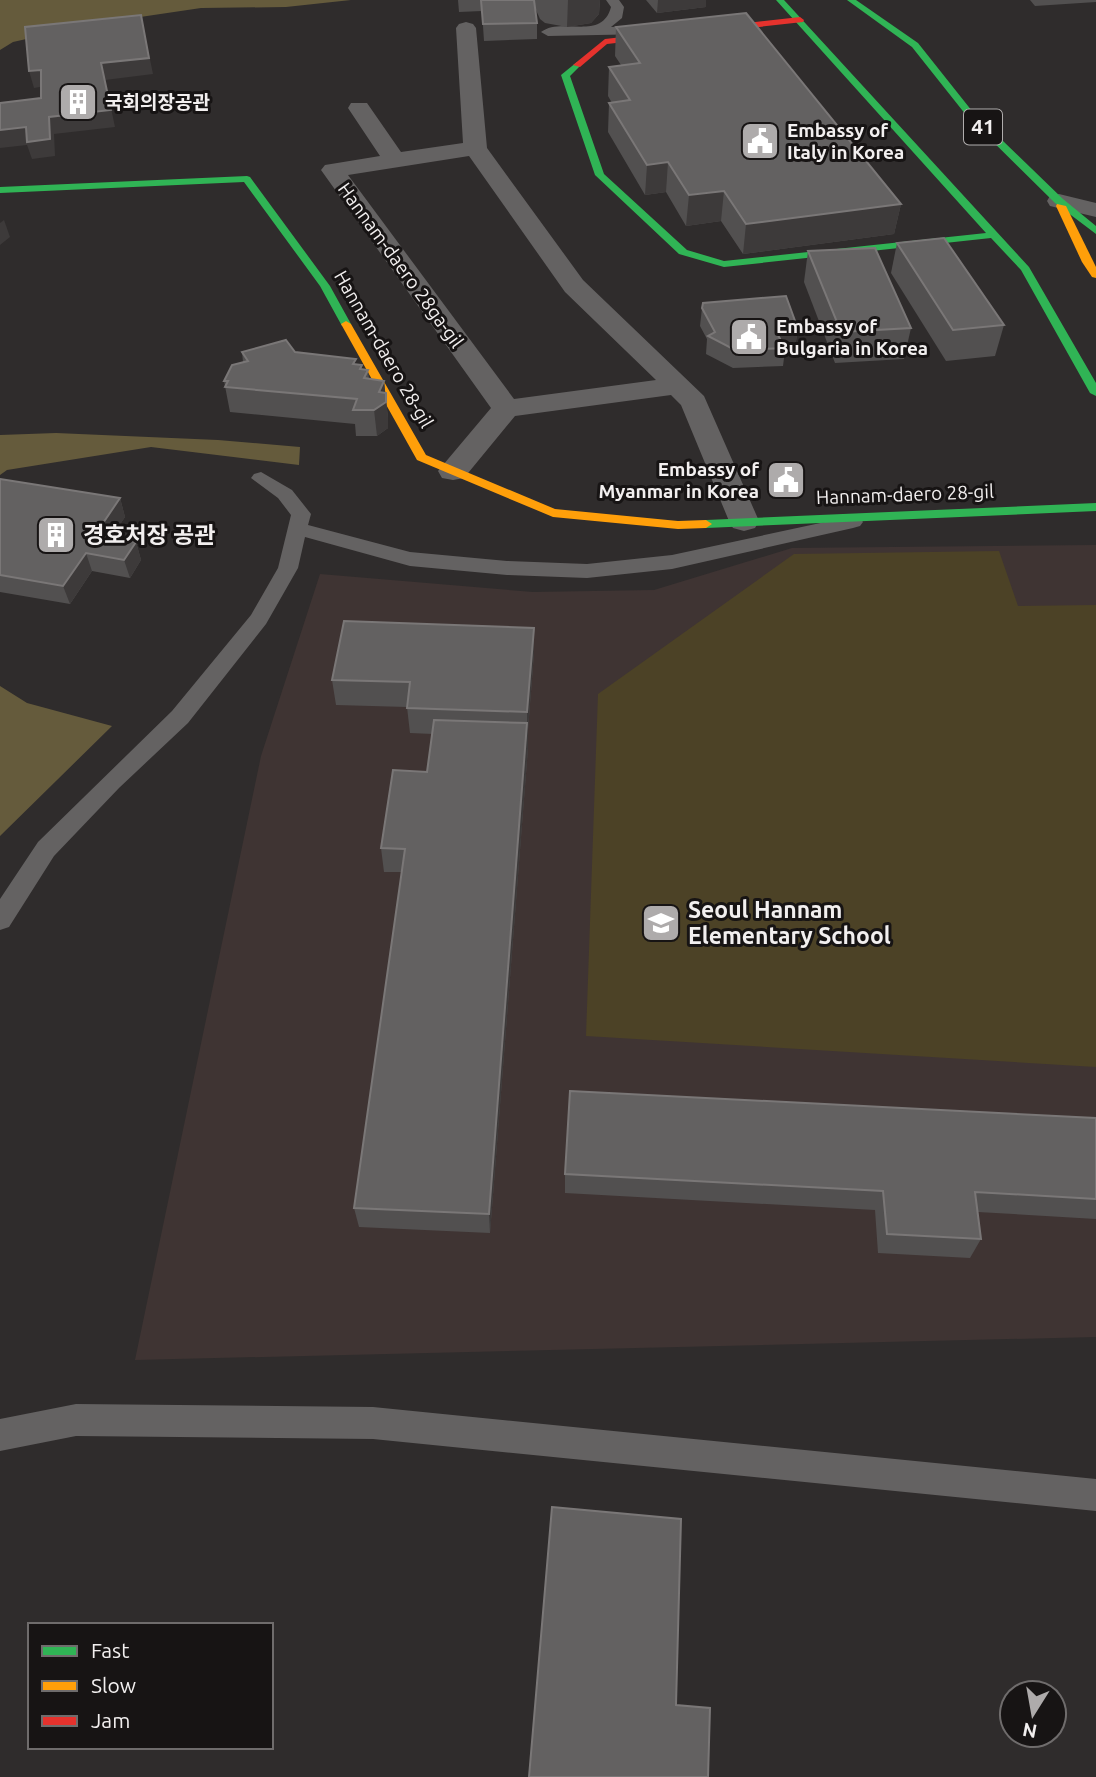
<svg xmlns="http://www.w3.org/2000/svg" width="1096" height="1777" font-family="Ubuntu,'Noto Sans KR',sans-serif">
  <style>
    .built { fill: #3f3433 }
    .green { fill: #4c4226 }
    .forest { fill: #655b3c }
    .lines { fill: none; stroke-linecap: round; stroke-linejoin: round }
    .lane { fill: #646262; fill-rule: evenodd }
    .street { fill: #646262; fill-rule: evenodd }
    .fast { fill: #30b455; fill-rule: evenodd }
    .slow { fill: #ff9f0a; fill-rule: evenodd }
    .jam { fill: #e5322d; fill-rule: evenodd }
    .wall { fill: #525050 }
    .shaded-wall { fill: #3d3a3a }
    .building { fill: #636161; stroke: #7a7777; stroke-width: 2 }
    .labels { text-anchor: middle; stroke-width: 6; stroke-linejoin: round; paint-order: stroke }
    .far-poi-label { font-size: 19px; font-weight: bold; fill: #f2efef; stroke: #171414; text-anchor: start }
    .far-street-label { font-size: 19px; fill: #f2efef; stroke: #171414 }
    .shield { fill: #171414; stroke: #b0adad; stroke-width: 2 }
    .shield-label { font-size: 21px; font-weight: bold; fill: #f2efef }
    .poi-label { font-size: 23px; font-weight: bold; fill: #f2efef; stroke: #171414; text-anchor: start }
  </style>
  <rect width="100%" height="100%" fill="#2f2c2c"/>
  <polygon class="built" points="1096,545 1096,1337 135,1360 261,756 320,574 533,592 654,590 792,548"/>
  <polygon class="green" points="999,551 1018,606 1096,605 1096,1067 586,1036 598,694 794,554"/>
  <g class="forest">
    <polygon points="0,0 351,0 286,7 201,8 93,24 13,42 0,50"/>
    <polygon points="56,433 218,440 300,447 299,465 151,447 7,470 0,475 0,435"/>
    <polygon points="0,686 27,703 112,726 0,836"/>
  </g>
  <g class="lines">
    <g class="lane">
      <path d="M606,0H619L624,7L622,18L611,27L648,26L655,30L648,34L548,36L541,32C561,16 602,42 611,7Z"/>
      <polygon points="261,472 292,490 311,514 308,525 410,552 507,561 587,564 672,555 853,516 860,518 863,522 860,526 853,528 672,569 587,578 507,575 410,566 305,537 298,568 266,624 188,723 119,788 54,856 9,927 0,930 0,899 38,842 172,711 251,615 278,568 291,515 278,498 251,478 254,474"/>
      <polygon points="76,1404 373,1407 1096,1479 1096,1511 373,1439 76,1436 0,1451 0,1419"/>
    </g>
    <g class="street">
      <path d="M466,22L473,24L476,28L487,148L583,280L704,396L759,521L755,528L744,531L733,528L729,521L681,405L671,395L515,416L464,478L453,480L442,478L438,471L491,408L321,170L325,165L380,156L348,108L351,103H367L401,152L463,143L456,28L459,24ZM469,156L565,292L656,380L514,399L348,175Z"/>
      <polygon points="1059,194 1096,203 1096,217 1050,206 1047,201 1050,196"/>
    </g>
    <g class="fast">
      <polygon points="776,0 784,0 1029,267 1096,383 1096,396 1090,393 1021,270 991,238 724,267 679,254 595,175 561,75 577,62 581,65 570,76 604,174 687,250 724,261 986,233"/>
      <polygon points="847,0 856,0 918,43 972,111 1063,199 1096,226 1096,234 1055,203 966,115 912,47"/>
      <polygon points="247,176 250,177 330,286 351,324 350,326 342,326 320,286 244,182 0,193 0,187"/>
      <polygon points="1096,503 1096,511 706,528 700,524 706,520"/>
    </g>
    <g class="slow">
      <polygon points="1057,204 1066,206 1096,267 1096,278 1092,277 1082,262 1056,206"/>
      <polygon points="346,321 351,324 426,455 555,509 678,521 706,520 712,524 706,528 678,529 553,517 417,460 341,324"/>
    </g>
    <polygon class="jam" points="800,17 804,20 803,22 607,44 580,67 573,65 605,39"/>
  </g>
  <g class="wall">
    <polygon points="458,0 600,0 599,14 591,23 567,27 545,23 540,19 536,10 537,23 537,39 484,41 482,11 459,12"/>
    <polygon points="646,0 706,0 706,7 657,13"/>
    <polygon points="1030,0 1096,0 1096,2 1035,6"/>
    <polygon points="616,27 901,204 894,234 743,254 721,221 686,226 666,192 645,195 608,132 609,103 612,103 608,96 609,67 621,65 615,56"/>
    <polygon points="897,243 1004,325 995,356 946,361 891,273"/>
    <polygon points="808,251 911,328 904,359 835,363 804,282"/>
    <polygon points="702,308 798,329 795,347 785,350 783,366 733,368 706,354 707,339 700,326"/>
    <polygon points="242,352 295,352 356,365 362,370 368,370 369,379 384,381 388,418 388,428 377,436 356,436 355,424 230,412 224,381 243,362"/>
    <polygon points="0,479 120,498 125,517 111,537 136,542 141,560 130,578 92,571 70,604 0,592"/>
    <polygon points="534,653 528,730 528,748 490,1233 359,1227 354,1208 402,872 384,872 381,848 427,772 433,734 410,733 407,707 336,705 332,680"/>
    <polygon points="1096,1118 1096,1219 978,1212 981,1239 970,1258 878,1253 875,1210 565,1193 565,1174"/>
  </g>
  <g class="shaded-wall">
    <polygon points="568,0 600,0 599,14 591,23 567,27"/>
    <polygon points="658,0 706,0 706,7 657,13"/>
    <polygon points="141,15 153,74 105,80 115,127 54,134 55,156 32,159 27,145 0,148 0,130 101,63"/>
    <polygon points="41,70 45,86 34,88 29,71"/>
    <polygon points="668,162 666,192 645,195 647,165"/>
    <polygon points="724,191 721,221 686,226 689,195"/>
    <polygon points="901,204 894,234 743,254 746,224"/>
    <polygon points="4,220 10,237 0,245 0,223"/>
    <polygon points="798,329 795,347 785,350 785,348 778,335"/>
    <polygon points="384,381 388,418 388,428 377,436 374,410 379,392"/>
    <polygon points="120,498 125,517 101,553 95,535"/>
    <polygon points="136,542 141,560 130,578 124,560"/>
    <polygon points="86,553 92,571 70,604 63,586"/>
    <polygon points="534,628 534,653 528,730 528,748 490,1233 489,1214 527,730 527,712"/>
  </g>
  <g class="building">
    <polygon points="481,0 534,0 537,23 483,24"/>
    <polygon points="746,13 901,204 746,224 724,191 689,195 668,162 647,165 609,103 630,100 609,67 640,63 616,27"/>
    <polygon points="141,15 149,58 101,63 111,110 49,117 50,139 27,142 26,127 0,130 0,103 41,98 41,70 29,71 25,27"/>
    <polygon points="944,238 1004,325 953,330 897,243"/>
    <polygon points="875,248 911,328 841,332 808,251"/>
    <polygon points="786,296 798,329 778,335 785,348 735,350 708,336 715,332 702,308 703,303"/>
    <polygon points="286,340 295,352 356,359 353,364 362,365 360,369 368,370 364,378 384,381 379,392 386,393 386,402 374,410 353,410 357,399 225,387 228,381 224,381 232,365 248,361 242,352"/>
    <polygon points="0,479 120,498 95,535 136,542 124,560 86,553 63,586 0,575"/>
    <polygon points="344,621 534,628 527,712 407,708 410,682 332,680"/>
    <polygon points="434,720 527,723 489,1214 354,1208 405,849 381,848 393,770 427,772"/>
    <polygon points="570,1091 1096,1118 1096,1199 975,1192 981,1239 887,1234 883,1191 565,1174"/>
    <polygon points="552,1507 681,1519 676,1705 710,1708 708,1777 529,1777"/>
  </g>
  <defs>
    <g id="building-square" transform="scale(2.0125)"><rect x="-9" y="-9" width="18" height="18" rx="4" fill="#aeabab" stroke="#171414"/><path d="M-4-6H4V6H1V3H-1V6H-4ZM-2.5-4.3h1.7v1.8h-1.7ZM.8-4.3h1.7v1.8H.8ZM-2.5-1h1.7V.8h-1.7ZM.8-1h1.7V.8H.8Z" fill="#fff"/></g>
    <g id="civic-square" transform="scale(2.0125)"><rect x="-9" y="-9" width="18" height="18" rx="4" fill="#aeabab" stroke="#171414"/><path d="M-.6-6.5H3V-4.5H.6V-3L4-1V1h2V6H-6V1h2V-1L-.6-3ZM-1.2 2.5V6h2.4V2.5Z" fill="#fff"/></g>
    <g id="school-square" transform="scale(2.0125)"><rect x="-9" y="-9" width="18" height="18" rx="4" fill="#aeabab" stroke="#171414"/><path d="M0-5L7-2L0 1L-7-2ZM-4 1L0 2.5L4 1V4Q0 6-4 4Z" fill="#fff"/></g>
  </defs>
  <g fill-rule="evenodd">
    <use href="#building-square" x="78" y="102"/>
    <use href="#civic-square" x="760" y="141"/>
    <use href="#civic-square" x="749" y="337"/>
    <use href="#civic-square" x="786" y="480"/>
    <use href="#building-square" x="56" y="535"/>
    <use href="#school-square" x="661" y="923"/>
  </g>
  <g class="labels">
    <g class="far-poi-label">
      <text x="105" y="109">국회의장공관</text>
      <text x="787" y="137">Embassy of<tspan x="787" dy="22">Italy in Korea</tspan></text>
      <text x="776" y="333">Embassy of<tspan x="776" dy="22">Bulgaria in Korea</tspan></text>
      <text x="759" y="476" text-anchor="end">Embassy of<tspan x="759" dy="22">Myanmar in Korea</tspan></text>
    </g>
    <g class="far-street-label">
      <text transform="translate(401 265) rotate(54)" y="7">Hannam-daero 28ga-gil</text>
      <text transform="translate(384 349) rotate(60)" y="7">Hannam-daero 28-gil</text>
      <text transform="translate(905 494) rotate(-2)" y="7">Hannam-daero 28-gil</text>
    </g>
    <rect class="shield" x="964" y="109.5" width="38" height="35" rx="5"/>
    <g class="shield-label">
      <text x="983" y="134">41</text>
    </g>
    <g class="poi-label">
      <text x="83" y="543">경호처장 공관</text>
      <text x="688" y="918">Seoul Hannam<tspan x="688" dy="26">Elementary School</tspan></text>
    </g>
  </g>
  <rect x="28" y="1623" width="245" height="126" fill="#171414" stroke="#6f6c6c" stroke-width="2"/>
  <rect x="42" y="1646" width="35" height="10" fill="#30b455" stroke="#6f6c6c" stroke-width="2"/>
  <text x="91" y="1658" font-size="21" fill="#f2efef">Fast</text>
  <rect x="42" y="1681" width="35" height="10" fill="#ff9f0a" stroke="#6f6c6c" stroke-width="2"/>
  <text x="91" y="1693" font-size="21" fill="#f2efef">Slow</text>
  <rect x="42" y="1716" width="35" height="10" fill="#e5322d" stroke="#6f6c6c" stroke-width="2"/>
  <text x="91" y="1728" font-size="21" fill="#f2efef">Jam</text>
  <g transform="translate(1033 1714) rotate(191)"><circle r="33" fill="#171414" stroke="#6f6c6c" stroke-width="2"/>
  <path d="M0-5L12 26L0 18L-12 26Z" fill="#aeabab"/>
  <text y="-10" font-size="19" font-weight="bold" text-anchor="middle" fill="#f2efef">N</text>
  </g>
</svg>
